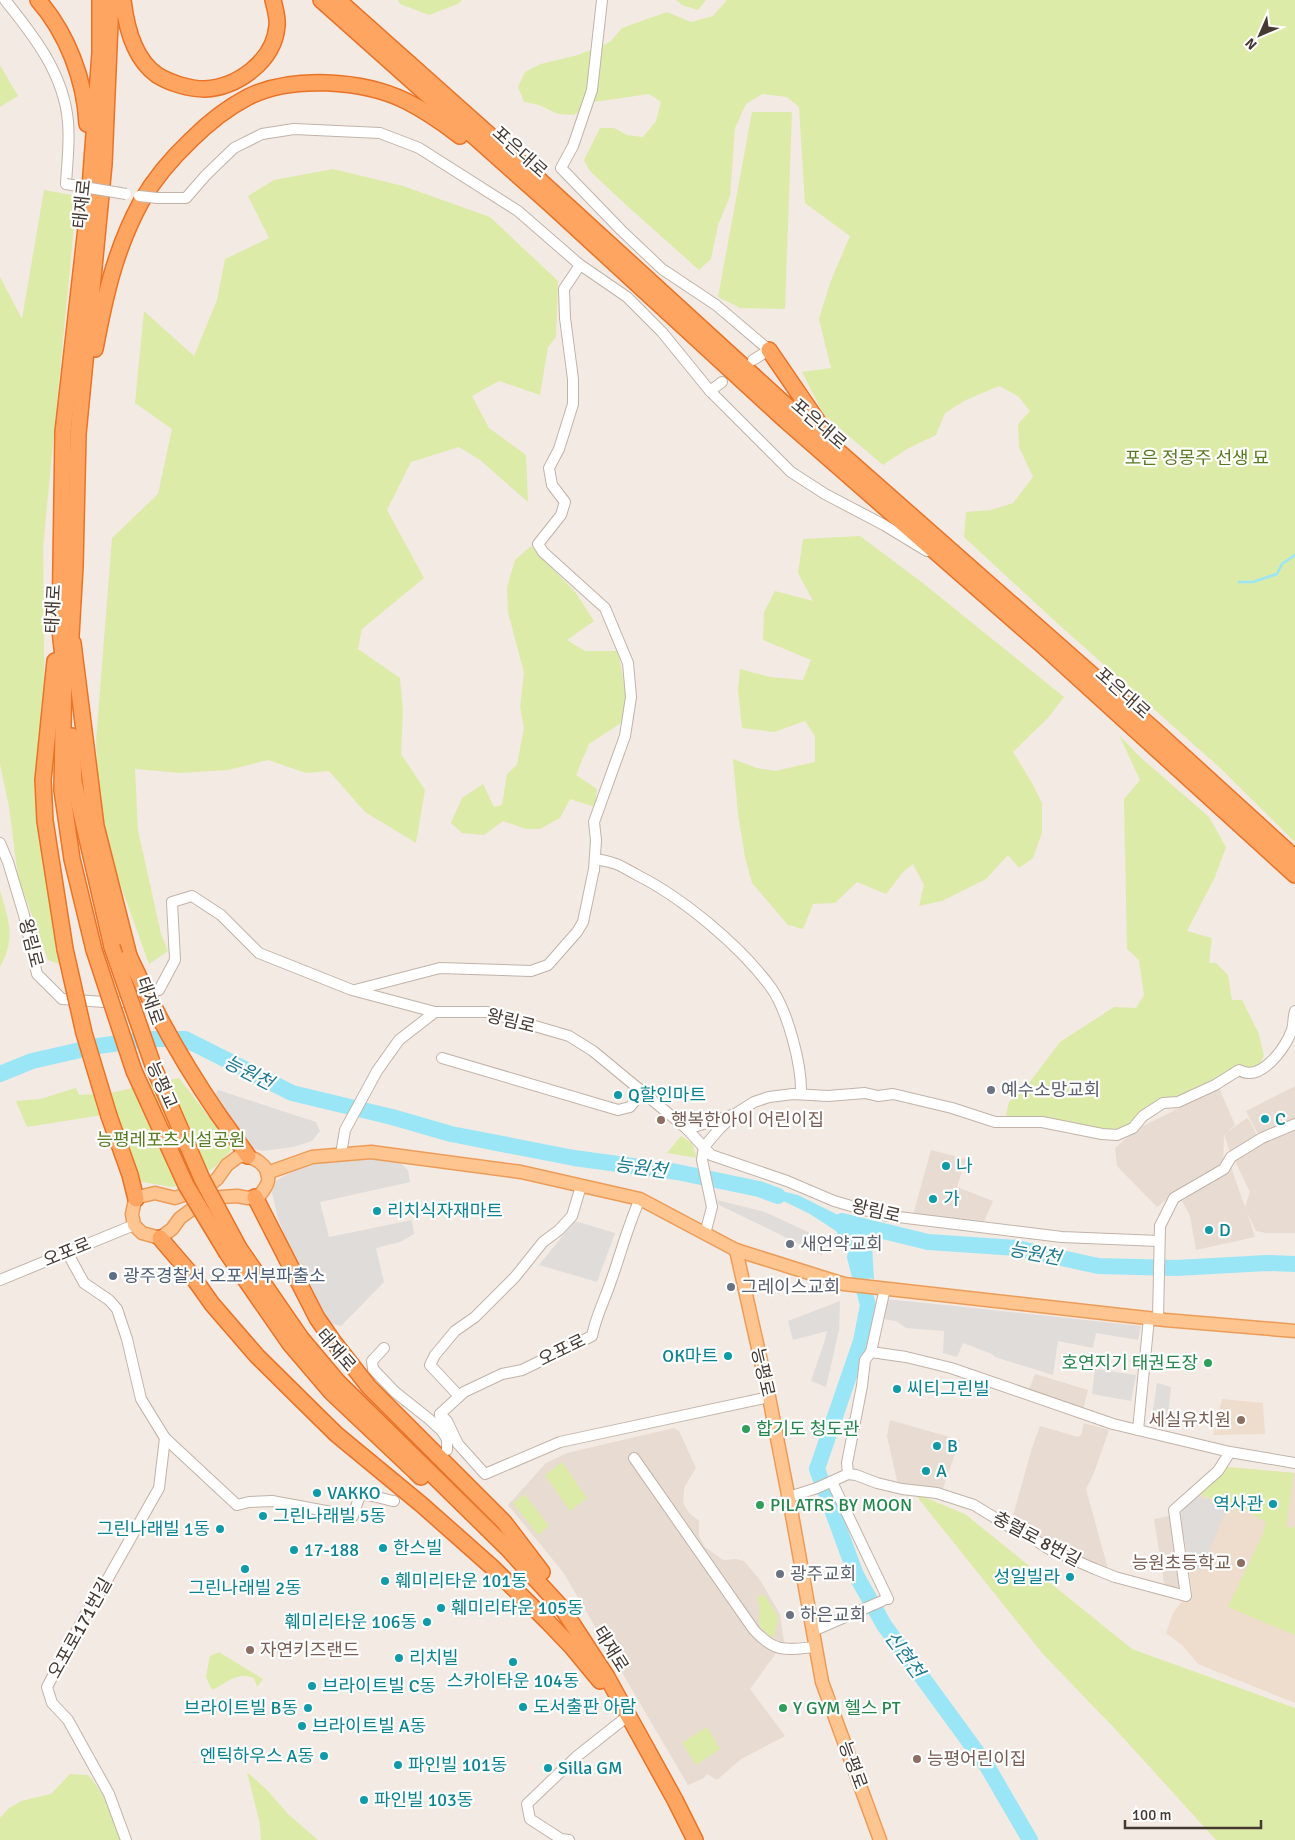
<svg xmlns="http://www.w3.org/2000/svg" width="1295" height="1840" font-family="Signika,'Noto Sans KR',sans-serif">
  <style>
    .residential { fill: #e8dbd1 }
    .education { fill: #eedccc }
    .green { fill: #ddeba8 }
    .parking { fill: #e0dcd9 }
    .water { fill: #9ae6f6 }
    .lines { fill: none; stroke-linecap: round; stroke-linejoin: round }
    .stream { stroke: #9ae6f6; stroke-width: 2.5 }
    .river { stroke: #9ae6f6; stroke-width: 16 }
    .minor-tunnel { stroke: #d0c7c0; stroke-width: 10; stroke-dasharray: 10 5; stroke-linecap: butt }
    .minor-casing { stroke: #c2b3a8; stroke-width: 12 }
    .major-casing { stroke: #ed9c58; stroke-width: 15 }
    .highway-casing { stroke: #e97327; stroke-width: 18 }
    .minor { stroke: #fff; stroke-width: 10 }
    .major { stroke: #ffc590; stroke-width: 12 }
    .highway { stroke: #ffa562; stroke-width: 15 }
    .minor-bridge-casing { stroke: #c2b3a8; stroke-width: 12; stroke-linecap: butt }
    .highway-bridge-casing { stroke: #e97327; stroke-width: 18; stroke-linecap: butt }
    .minor-bridge { stroke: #fff; stroke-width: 10 }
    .highway-bridge { stroke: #ffa562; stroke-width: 15 }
    .worship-dot { fill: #6b7280; stroke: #fff; stroke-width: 2 }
    .culture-dot { fill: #0f9aa8; stroke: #fff; stroke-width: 2 }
    .education-dot { fill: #8d6e63; stroke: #fff; stroke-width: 2 }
    .service-dot { fill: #5c6f8a; stroke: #fff; stroke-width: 2 }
    .leisure-dot { fill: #2e9e5b; stroke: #fff; stroke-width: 2 }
    .labels { text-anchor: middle; stroke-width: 4.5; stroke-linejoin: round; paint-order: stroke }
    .street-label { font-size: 18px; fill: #453a33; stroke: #fff }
    .park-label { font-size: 18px; fill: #597b22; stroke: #fff }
    .worship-label { font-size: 18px; fill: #5b616d; stroke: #fff; text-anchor: start }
    .culture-label { font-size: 18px; fill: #0d838f; stroke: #fff; text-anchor: start }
    .education-label { font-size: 18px; fill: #785e54; stroke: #fff; text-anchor: start }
    .service-label { font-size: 18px; fill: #4e5e75; stroke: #fff; text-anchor: start }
    .leisure-label { font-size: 18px; fill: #27864d; stroke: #fff; text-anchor: start }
    .water-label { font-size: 19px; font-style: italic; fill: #1f7b8f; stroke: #fff }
  </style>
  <rect width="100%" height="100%" fill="#f3eae3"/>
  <g class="residential">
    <polygon points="1295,1086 1295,1120 1260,1138 1246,1111"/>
    <polygon points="1219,1088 1235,1125 1226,1133 1247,1118 1250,1121 1258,1138 1230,1152 1224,1134 1223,1165 1176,1192 1157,1207 1117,1166 1115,1148 1137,1129"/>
    <polygon points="1295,1127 1295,1233 1266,1233 1256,1231 1247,1212 1255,1237 1196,1250 1190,1216 1182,1201 1231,1167 1245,1207 1250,1192 1233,1157"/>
    <polygon points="931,1150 966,1159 957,1187 993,1201 982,1226 913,1215"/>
    <polygon points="1035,1374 1088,1390 1083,1410 1028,1392"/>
    <polygon points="890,1420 960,1440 942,1491 898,1485 887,1436"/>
    <polygon points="1084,1423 1109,1430 1094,1473 1086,1489 1108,1569 1095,1566 1010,1526 1032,1448 1040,1426 1078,1437 1081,1435"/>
    <polygon points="674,1428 679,1431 696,1468 684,1488 683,1503 689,1513 699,1521 699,1536 705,1547 723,1560 736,1559 744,1561 760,1580 780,1614 784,1642 750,1689 785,1736 741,1759 717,1780 707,1774 704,1778 688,1785 563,1572 508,1505 546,1463 567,1453"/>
    <polygon points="1169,1516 1180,1587 1165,1589 1154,1519"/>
  </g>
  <g class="education">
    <polygon points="1222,1399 1263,1403 1265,1434 1213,1435"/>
    <polygon points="1227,1467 1295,1473 1295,1703 1198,1664 1182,1645 1166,1633 1173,1613 1183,1600 1186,1601 1192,1592 1181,1513 1189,1502"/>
  </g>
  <g class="green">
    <polygon points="398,0 462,0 458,4 429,15 400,4"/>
    <polygon points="676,0 706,0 698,10 682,5"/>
    <polygon points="727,0 1295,0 1295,842 1218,766 1057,623 964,537 966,512 991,510 1013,503 1033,477 1019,447 1018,424 1030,411 1018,396 999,386 966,400 945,413 936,435 907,449 883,465 824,415 802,372 831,368 819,319 830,283 850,236 805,203 799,107 787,97 762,94 746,104 735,128 730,196 718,225 711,259 699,270 625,204 590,171 584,160 600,128 614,128 627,135 643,137 656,121 661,102 649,94 594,102 574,115 558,114 539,105 524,102 518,87 525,72 541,64 578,55 610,42 622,28 667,12 691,22 713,16"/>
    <polygon points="0,65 18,96 0,107"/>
    <polygon points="752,112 792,112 785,309 740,308 718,297"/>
    <polygon points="333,169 403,186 490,217 558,281 556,337 548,347 540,395 499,381 472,396 489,428 526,455 528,502 480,460 459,447 411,462 387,510 424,578 362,629 358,649 400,678 403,710 401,754 425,790 416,843 365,812 329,771 306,773 268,760 228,770 180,773 135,769 138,830 161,934 168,951 149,964 100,828 96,741 112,538 158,494 172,429 135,403 144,311 194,356 217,300 225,259 269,238 248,196 274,180"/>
    <polygon points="44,190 77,196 43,547 45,729 62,965 48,960 18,877 9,807 0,764 0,277 22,319"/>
    <polygon points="860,536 924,584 1064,697 1048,718 1013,752 1032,783 1042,803 1042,833 1033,858 1019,868 1008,855 986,879 942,901 919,906 924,885 913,864 904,871 886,894 857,882 835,903 813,904 803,929 788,925 752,883 745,857 738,814 733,759 757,768 775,771 815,762 815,736 805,721 774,732 742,728 738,690 740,669 770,677 803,680 811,660 763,640 764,612 775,591 813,601 798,573 803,539"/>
    <polygon points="531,546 576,593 594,621 567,640 585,651 618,651 626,695 621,723 589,744 576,775 597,789 595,807 570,799 560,818 540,829 526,829 503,821 484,835 462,833 451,823 462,798 483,784 494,807 502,805 507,774 517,765 524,728 520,707 524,673 508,612 507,587 515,560"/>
    <polygon points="1119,735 1139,756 1209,817 1226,847 1215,877 1187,931 1212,938 1209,963 1216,963 1228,975 1232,1000 1242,1000 1258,1032 1264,1055 1260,1063 1246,1070 1188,1094 1131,1126 1115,1132 1010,1120 1006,1114 1009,1102 1026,1087 1060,1042 1114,1007 1136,1008 1144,995 1139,960 1127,949 1124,799 1140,780"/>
    <path d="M0,891C9,920 16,939 0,967Z"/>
    <polygon points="179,1078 233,1148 215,1167 194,1180 172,1187 137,1181 115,1113 27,1127 16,1101 40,1099 76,1088 79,1095 110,1093"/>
    <polygon points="681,1136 692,1143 697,1158 667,1153"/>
    <polygon points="835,1420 830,1437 825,1467 829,1480 822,1482 817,1469"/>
    <polygon points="562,1462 587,1498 570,1511 545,1475"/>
    <polygon points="1227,1467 1294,1473 1286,1527 1295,1527 1295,1635 1228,1607 1263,1534 1266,1522 1248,1511 1204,1496 1199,1493"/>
    <polygon points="914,1493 965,1514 1132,1649 1295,1708 1295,1840 1216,1840 1117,1731 1043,1654"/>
    <polygon points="524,1494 549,1526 538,1535 513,1503"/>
    <path d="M761,1594L766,1597L778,1617L774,1638C748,1623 766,1617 757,1599Z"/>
    <path d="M219,1652L263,1679L257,1687L254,1678C236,1671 227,1683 212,1690L206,1677L210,1656Z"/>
    <polygon points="707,1727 720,1749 696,1765 682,1743"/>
    <polygon points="247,1772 267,1790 288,1814 318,1840 261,1840 260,1824"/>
    <path d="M70,1774L88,1775C105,1794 113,1816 121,1840H0V1818L8,1809L21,1801L51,1794Z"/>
  </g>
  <g class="parking">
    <polygon points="218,1090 316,1122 320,1131 312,1141 293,1147 264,1151 254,1149 244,1140 222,1109 216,1094"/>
    <polygon points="366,1156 399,1162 408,1170 410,1182 320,1202 329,1237 412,1220 414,1234 400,1242 376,1248 384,1282 341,1326 327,1323 286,1239 277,1215 272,1192 277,1180 297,1169 324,1161"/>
    <polygon points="717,1200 765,1212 808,1232 818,1241 823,1251 822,1255 719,1205"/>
    <polygon points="575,1221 615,1233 597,1282 539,1265"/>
    <polygon points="885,1299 955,1306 1141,1326 1138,1340 1096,1333 1093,1348 1058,1341 1053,1375 995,1357 992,1354 963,1343 957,1357 943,1353 944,1331 906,1328 896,1321 877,1318"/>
    <polygon points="840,1301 839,1330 826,1387 811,1381 825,1340 827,1331 793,1340 788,1321"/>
    <polygon points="1095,1369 1136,1375 1131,1401 1092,1394"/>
    <polygon points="1157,1383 1171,1387 1167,1425 1151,1423"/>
    <polygon points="1198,1496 1227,1508 1201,1571 1191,1566 1183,1533 1181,1513 1190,1501"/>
  </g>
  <polygon class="water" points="738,1185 765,1187 798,1195 862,1227 872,1246 874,1279 856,1276 847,1249 836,1231 810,1214 759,1189"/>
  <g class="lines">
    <polyline class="stream" points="1239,582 1253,582 1277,574 1282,564 1295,555"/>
    <g class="river">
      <polyline points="0,1074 32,1061 98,1046 149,1039 185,1039 292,1093 392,1117 451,1134 574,1158 677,1172 759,1189 778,1196"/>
      <polyline points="842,1221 928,1242 1017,1248 1098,1266 1176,1268 1267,1263 1295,1264"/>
      <polyline points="855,1257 868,1305 861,1341 817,1469 856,1575 884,1625 987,1766 1030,1840"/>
    </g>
    <polyline class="minor-tunnel" points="402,1493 443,1453"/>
    <g class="minor-casing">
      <g id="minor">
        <path d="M5,0C34,36 64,74 68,122C70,142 67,164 66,184"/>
        <polyline points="602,0 592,90 573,146 561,168 621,230 662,269 716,305 769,350 753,360"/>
        <polyline points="157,198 186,198 206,175 234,148 262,134 294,129 380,133 419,148 518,211 579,264 627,297 662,332 710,391 791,472 825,494 884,525 927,551"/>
        <polyline points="580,265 564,289 565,318 573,379 573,404 559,449 549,468 552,485 565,502 561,515 538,544 543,552 605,608 628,663 631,697 625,736 594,822 596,840 594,870"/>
        <polyline points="710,391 722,382"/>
        <polyline points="0,843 8,862 24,915 37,974 62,999 118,1003 159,990 175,960 172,902 192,896 221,915 259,953 352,990 435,1012 487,1012 569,1036 593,1051 639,1089 687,1129 711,1155 787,1181 834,1201 882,1215 1062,1237 1159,1241"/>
        <path d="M595,859C601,860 607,861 613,863C621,865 629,871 637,875C683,898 742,947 772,989C788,1013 802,1065 801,1094"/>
        <polyline points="355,990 440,968 531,971 548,965 577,932 583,922 594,869"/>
        <polyline points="442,1058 618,1110 630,1107 634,1102 639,1089"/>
        <polyline points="687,1129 732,1115"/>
        <polyline points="341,1154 345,1130 377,1071 399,1040 435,1012"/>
        <path d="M705,1234L712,1207L702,1160L704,1147L720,1128L735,1114L754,1102L769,1097L793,1094L828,1096L865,1093L878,1096L893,1094L952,1108L995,1122H1042L1102,1134L1117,1135L1133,1128L1143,1116L1163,1103L1178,1102L1215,1085L1239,1070C1261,1083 1285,1048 1292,1030C1294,1023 1293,1017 1295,1011"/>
        <path d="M67,1252L84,1283L109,1300L117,1309L127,1339L141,1399L165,1438L237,1505L249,1502L272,1501L353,1516L360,1495C373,1494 381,1499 394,1501"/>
        <polyline points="0,1280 134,1225"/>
        <polyline points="885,1288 871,1352 906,1357 951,1368 1113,1424 1230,1452 1295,1463"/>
        <polyline points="1158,1319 1160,1226 1174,1198 1224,1169 1231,1157 1262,1138 1295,1124"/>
        <polyline points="384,1348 372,1361 373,1369 395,1392 429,1419 442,1431"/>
        <polyline points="871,1352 865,1360 862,1386 847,1463 848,1474 856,1475 877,1483 902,1489 937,1493 974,1505 1010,1527 1026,1534 1049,1549 1095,1569 1115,1577 1186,1596 1174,1510 1218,1471 1230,1452"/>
        <polyline points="459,1396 430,1365 435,1355 455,1331 475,1317 515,1277 543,1242 559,1230 572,1216 581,1186"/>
        <polyline points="440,1414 447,1421 458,1444 485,1474 560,1442 769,1397"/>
        <polyline points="1138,1430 1149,1318"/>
        <path d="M447,1450V1439L442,1431L440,1414L464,1392L502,1374L522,1370L592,1336C596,1316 605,1299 611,1281C621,1253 628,1225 640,1199"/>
        <path d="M634,1458L754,1630C775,1653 786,1650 815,1647"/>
        <polyline points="832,1482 888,1599"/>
        <polyline points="789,1497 817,1488 848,1474"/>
        <polyline points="813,1631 882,1601"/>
        <polyline points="126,1840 109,1794 68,1720 52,1703 47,1687 85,1615 98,1596 159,1488 165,1438"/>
        <polyline points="569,1840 561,1839 530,1819 527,1804 576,1757 624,1719"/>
      </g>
    </g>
    <g class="major-casing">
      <g id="major">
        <path d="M239,1156C253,1155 270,1165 268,1181C267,1186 263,1191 260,1195L248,1198L237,1196L221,1197L191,1210L180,1218L172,1229L160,1238L142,1233L134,1225L132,1214L135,1200L138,1197L155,1193L175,1198L207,1187L217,1179L227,1165Z"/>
        <polyline points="267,1173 312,1157 371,1152 521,1172 640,1199 736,1250 844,1284 1165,1320 1295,1331"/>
        <polyline points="736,1250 769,1397 792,1515 822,1682 880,1840"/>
      </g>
    </g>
    <g class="highway-casing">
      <g id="highway">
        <path d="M38,0C67,33 85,80 87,124"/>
        <path d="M123,0C126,26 134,59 157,75C170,83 189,89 205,89C238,87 274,61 277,26C278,18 275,8 273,0"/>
        <polyline points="321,0 550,204 785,420 1042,645 1295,875"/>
        <polyline points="338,0 523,165 779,399 1158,733 1295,858"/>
        <path d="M95,349C105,296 115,250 141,202C154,179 172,158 191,140C208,123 227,108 248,97C292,75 363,80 406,101C426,111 443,123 460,136"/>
        <polyline points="769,350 823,429"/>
        <polyline points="73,643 96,826 129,956"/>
        <polyline points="70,653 75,566 78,434 104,164 111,0"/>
        <polyline points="55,661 43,780 45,821 65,949"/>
        <polyline points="72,736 74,782 112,947"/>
        <polyline points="94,950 72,859 62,790 64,666 60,630 63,432 89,201 100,53 100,0"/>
        <polyline points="218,1114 248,1156"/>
        <polyline points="109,1116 130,1175 136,1199"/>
        <polyline points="255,1197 317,1318 333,1341 369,1387 504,1522 542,1572"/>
        <polyline points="160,1238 190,1273 212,1304 257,1356 336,1434 422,1505 492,1567 548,1622 571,1646 600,1681"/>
        <polyline points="239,1248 301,1338 338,1382 507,1548 562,1608 607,1677 675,1800 695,1840"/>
        <polyline points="227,1253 290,1344 331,1392 421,1477"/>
      </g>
    </g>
    <use href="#minor" class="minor"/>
    <use href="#major" class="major"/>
    <use href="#highway" class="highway"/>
    <g class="minor-bridge-casing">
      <g id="minor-bridge">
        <polyline points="66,184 126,194"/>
        <polyline points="139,196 157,198"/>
      </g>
    </g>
    <g class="highway-bridge-casing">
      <g id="highway-bridge">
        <polyline points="112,947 154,1068 202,1179 239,1248"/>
        <polyline points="65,949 84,1033 109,1116"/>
        <polyline points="94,950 134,1071 186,1185 227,1253"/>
        <path d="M129,956C154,1011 183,1063 218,1114"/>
      </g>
    </g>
    <use href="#minor-bridge" class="minor-bridge"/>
    <use href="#highway-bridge" class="highway-bridge"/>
  </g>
  <g class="worship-dot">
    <circle cx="991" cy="1090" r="5"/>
    <circle cx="790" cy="1244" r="5"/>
    <circle cx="731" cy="1287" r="5"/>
    <circle cx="780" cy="1574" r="5"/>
    <circle cx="790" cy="1615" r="5"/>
  </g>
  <g class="culture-dot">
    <circle cx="618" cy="1095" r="5"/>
    <circle cx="1265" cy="1119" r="5"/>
    <circle cx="946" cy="1166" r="5"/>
    <circle cx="933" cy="1199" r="5"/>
    <circle cx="377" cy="1211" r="5"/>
    <circle cx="1209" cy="1230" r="5"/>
    <circle cx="728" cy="1356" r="5"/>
    <circle cx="897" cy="1389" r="5"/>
    <circle cx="937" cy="1446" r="5"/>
    <circle cx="926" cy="1471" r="5"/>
    <circle cx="317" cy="1493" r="5"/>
    <circle cx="1273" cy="1504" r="5"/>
    <circle cx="263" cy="1516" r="5"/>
    <circle cx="220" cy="1529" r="5"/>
    <circle cx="383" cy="1548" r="5"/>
    <circle cx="294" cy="1550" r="5"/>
    <circle cx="245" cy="1569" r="5"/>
    <circle cx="1070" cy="1577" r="5"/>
    <circle cx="385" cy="1581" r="5"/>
    <circle cx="441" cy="1608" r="5"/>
    <circle cx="427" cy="1622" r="5"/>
    <circle cx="399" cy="1658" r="5"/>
    <circle cx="513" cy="1662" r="5"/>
    <circle cx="312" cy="1686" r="5"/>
    <circle cx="523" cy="1707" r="5"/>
    <circle cx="308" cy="1708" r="5"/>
    <circle cx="302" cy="1726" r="5"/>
    <circle cx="324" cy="1756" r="5"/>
    <circle cx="398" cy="1765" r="5"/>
    <circle cx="548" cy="1768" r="5"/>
    <circle cx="364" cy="1800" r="5"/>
  </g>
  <g class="education-dot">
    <circle cx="661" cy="1120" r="5"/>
    <circle cx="1241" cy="1420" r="5"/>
    <circle cx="1241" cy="1563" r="5"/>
    <circle cx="250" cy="1650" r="5"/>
    <circle cx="917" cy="1759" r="5"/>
  </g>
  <circle class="service-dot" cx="113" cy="1276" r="5"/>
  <g class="leisure-dot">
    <circle cx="1208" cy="1363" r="5"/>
    <circle cx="746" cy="1429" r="5"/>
    <circle cx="760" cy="1505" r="5"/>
    <circle cx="783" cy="1708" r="5"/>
  </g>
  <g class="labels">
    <g class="street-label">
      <text transform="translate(520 152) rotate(42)" y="6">포은대로</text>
      <text transform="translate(82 204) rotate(-84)" y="6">태재로</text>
      <text transform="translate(819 424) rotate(41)" y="6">포은대로</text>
      <text transform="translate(53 609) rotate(-87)" y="6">태재로</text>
      <text transform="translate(1123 693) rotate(42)" y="6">포은대로</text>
      <text transform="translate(31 943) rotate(76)" y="6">왕림로</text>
      <text transform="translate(150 1001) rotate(71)" y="6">태재로</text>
      <text transform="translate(511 1021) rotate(14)" y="6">왕림로</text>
      <text transform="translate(162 1085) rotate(66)" y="6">능평교</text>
      <text transform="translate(876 1211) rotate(13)" y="6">왕림로</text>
      <text transform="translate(67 1252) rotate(-22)" y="6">오포로</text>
      <text transform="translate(336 1350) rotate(49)" y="6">태재로</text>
      <text transform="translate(562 1350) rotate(-26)" y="6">오포로</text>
      <text transform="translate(763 1372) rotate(77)" y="6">능평로</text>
      <text transform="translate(1037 1539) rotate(28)" y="6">충렬로 8번길</text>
      <text transform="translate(80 1628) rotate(-61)" y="6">오포로171번길</text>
      <text transform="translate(611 1649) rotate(58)" y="6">태재로</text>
      <text transform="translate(853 1765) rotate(70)" y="6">능평로</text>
    </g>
    <g class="park-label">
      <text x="1197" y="464">포은 정몽주 선생 묘</text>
      <text x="171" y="1146">능평레포츠시설공원</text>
    </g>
    <g class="worship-label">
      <text x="1001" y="1096">예수소망교회</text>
      <text x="800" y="1250">새언약교회</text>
      <text x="741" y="1293">그레이스교회</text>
      <text x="790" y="1580">광주교회</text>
      <text x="800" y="1621">하은교회</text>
    </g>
    <g class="culture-label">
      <text x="628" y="1101">Q할인마트</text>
      <text x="1275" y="1125">C</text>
      <text x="956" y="1172">나</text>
      <text x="943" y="1205">가</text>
      <text x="387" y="1217">리치식자재마트</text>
      <text x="1219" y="1236">D</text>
      <text x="718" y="1362" text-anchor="end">OK마트</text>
      <text x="907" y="1395">씨티그린빌</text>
      <text x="947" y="1452">B</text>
      <text x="936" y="1477">A</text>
      <text x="327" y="1499">VAKKO</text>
      <text x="1263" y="1510" text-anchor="end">역사관</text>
      <text x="273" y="1522">그린나래빌 5동</text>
      <text x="210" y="1535" text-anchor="end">그린나래빌 1동</text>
      <text x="393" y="1554">한스빌</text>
      <text x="304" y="1556">17-188</text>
      <text x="1060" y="1583" text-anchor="end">성일빌라</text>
      <text x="395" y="1587">훼미리타운 101동</text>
      <text x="245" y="1594" text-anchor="middle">그린나래빌 2동</text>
      <text x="451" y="1614">훼미리타운 105동</text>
      <text x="417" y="1628" text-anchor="end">훼미리타운 106동</text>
      <text x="409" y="1664">리치빌</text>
      <text x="513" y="1687" text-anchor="middle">스카이타운 104동</text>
      <text x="322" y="1692">브라이트빌 C동</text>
      <text x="533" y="1713">도서출판 아람</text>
      <text x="298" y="1714" text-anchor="end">브라이트빌 B동</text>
      <text x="312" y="1732">브라이트빌 A동</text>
      <text x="314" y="1762" text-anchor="end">엔틱하우스 A동</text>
      <text x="408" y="1771">파인빌 101동</text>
      <text x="558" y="1774">Silla GM</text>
      <text x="374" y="1806">파인빌 103동</text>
    </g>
    <g class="education-label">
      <text x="671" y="1126">행복한아이 어린이집</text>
      <text x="1231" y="1426" text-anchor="end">세실유치원</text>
      <text x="1231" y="1569" text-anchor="end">능원초등학교</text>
      <text x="260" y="1656">자연키즈랜드</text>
      <text x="927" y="1765">능평어린이집</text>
    </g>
    <g class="service-label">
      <text x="123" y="1282">광주경찰서 오포서부파출소</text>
    </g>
    <g class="leisure-label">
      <text x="1198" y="1369" text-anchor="end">호연지기 태권도장</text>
      <text x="756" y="1435">합기도 청도관</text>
      <text x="770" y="1511">PILATRS BY MOON</text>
      <text x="793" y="1714">Y GYM 헬스 PT</text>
    </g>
    <g class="water-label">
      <text transform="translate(249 1072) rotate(27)" y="7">능원천</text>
      <text transform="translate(641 1167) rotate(8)" y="7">능원천</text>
      <text transform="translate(1035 1253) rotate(11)" y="7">능원천</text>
      <text transform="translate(905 1654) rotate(54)" y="7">신현천</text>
    </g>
  </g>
  <g transform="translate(1260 35) rotate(225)" stroke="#ffffff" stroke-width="4" paint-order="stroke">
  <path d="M0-4L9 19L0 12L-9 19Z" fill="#453a33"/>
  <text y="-8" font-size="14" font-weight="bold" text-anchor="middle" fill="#453a33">N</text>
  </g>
  <path d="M1125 1820v8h136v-8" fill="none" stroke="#453a33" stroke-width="2.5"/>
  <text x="1132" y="1820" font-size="15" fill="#453a33" stroke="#ffffff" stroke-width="4" paint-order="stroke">100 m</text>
</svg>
